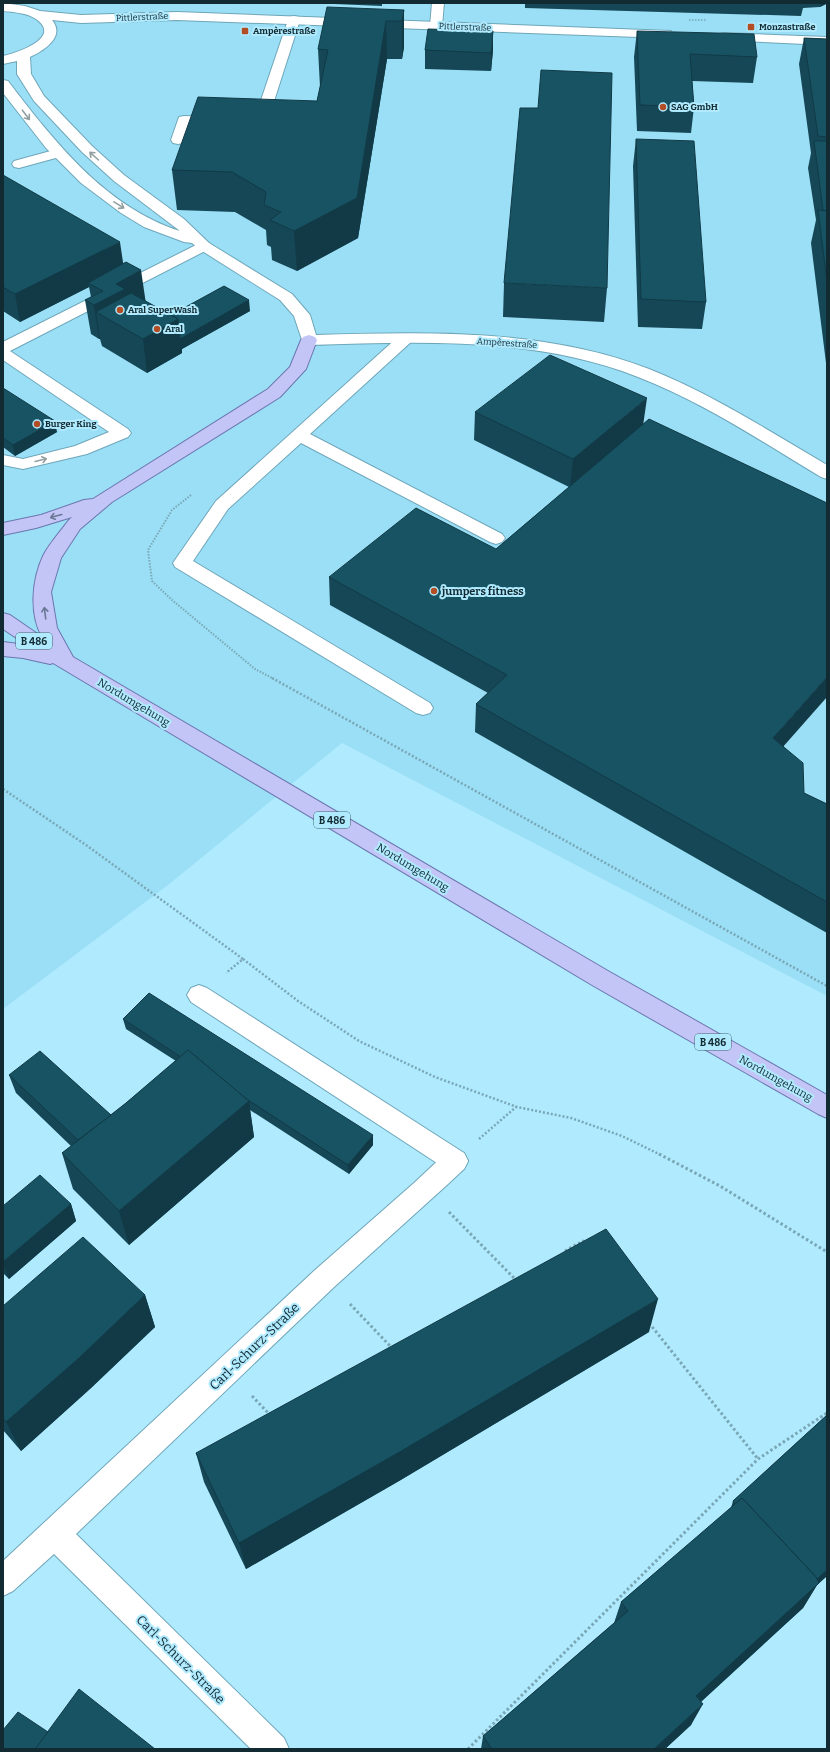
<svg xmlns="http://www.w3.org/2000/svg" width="830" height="1752" font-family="Bitter,serif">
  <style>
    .built { fill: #9bdff6 }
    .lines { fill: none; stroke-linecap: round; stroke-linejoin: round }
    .lane-casing { stroke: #6ea6b9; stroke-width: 2 }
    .street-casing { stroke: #6ea6b9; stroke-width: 2 }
    .primary-casing { stroke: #6b76ae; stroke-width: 2 }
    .path-far3 { stroke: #79a7b6; stroke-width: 1.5; stroke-dasharray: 1.5 1.5; stroke-linecap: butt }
    .path-far2 { stroke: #79a7b6; stroke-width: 2; stroke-dasharray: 1.5 1.5; stroke-linecap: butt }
    .path-far1 { stroke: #79a7b6; stroke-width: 2.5; stroke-dasharray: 2 2; stroke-linecap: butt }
    .path { stroke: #79a7b6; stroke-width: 3; stroke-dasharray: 2.5 2.5; stroke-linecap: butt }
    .lane { fill: #fff; fill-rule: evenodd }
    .street { fill: #fff; fill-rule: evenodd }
    .primary { fill: #c3c5f7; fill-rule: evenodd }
    .wall { fill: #154756 }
    .shaded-wall { fill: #113a46 }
    .building { fill: #185364; stroke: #113a46 }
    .oneway { stroke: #949fa2 }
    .oneway2 { stroke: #6a7894 }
    .poi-dot { fill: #b34d23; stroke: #b0eafe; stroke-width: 1.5 }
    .labels { text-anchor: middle; stroke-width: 4; stroke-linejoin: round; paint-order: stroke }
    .far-street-label { font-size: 9px; fill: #122a31; stroke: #b0eafe }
    .far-poi-label { font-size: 9px; font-weight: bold; fill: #122a31; stroke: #b0eafe; text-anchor: start }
    .shield { fill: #b0eafe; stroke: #41646e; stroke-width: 1 }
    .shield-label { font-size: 10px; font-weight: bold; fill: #122a31 }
    .poi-label { font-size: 11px; font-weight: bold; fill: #122a31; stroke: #b0eafe; text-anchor: start }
    .street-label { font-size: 11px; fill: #122a31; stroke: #b0eafe }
    .near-street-label { font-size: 13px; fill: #122a31; stroke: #b0eafe }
  </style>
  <rect width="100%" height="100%" fill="#b0eafe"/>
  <polygon class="built" points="3,3 827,3 827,996 342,743 168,885 3,1009"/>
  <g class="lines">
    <g class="lane-casing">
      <g id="lane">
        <polygon points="432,3 444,3 442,26 441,29 431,29 430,26"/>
        <polygon points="294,16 299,17 300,20 267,123 265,126 260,127 251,125 249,122 251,119 255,118 288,20 289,17"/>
        <polygon points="184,116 220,117 225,118 227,121 225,124 220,125 190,124 183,143 178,144 173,143 171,140 179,117"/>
        <polygon points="58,149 63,150 65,153 63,156 19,168 14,167 12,164 14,161"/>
        <polygon points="204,241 209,243 212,246 209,249 10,351 128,429 131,433 128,437 87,454 23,469 3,465 3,455 23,459 75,446 109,432 3,360 3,342"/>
        <polygon points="405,334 411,336 413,339 411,342 310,434 502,534 505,538 502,542 496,544 490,542 301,443 228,509 193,561 430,703 433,708 430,713 423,715 416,713 175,567 173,563 216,501 399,336"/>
        <polygon points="199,985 207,988 464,1153 468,1161 464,1169 455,1172 446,1169 191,1002 187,995 191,988"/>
      </g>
    </g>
    <g class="street-casing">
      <g id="street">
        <path d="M3,3L25,6L40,11L81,15L177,12L671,31L672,34L671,37L666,38L177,20L81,23L52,20C66,37 43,51 30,57L31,74L44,96L92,146L124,175L184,219L209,243L292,294L310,315L316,335C427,332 543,328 649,369C712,394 769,431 827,465V479L821,477C761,441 703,402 638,377C534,336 418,342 309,345L303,343L294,316L280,300L199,249L192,243L184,242L144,227L121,213L81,183L46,148L3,93V80L8,81C53,140 105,207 180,231L114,181L82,152L34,101L17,74V61L3,64V56C16,53 63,38 36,19C27,13 14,12 3,11Z"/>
        <polygon points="724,33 827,37 827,45 719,40 718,37 719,34"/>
        <polygon points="455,1150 464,1153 468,1161 464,1169 448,1184 333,1288 76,1534 284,1738 289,1749 251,1749 54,1554 13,1591 3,1596 3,1561 315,1270 414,1183 446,1153"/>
      </g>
    </g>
    <g class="primary-casing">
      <path id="primary" d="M309,335L315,337L317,340L306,369L280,397L112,502L80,529L61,558L51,592L57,628L73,657L608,971L827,1095V1118L818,1114L592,985L53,663L50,664L23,658L3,656V642L27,645L3,629V613L10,615L42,637C29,613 32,580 43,556C49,544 60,532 68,521L72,517L36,528L3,535V523L41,515L84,500L93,499L268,389L290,367L301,340L303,337Z"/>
    </g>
    <polyline class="path-far3" points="689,20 706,20"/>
    <polyline class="path-far2" points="191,495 172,510 148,550 152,581 172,600 255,669 274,679"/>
    <g class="path-far1">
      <polyline points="272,678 827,986"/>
      <polyline points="3,789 86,845 243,959 226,973"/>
      <polyline points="243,959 298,1001 359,1041 435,1077 517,1107 571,1118 622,1136 661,1155"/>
      <polyline points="479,1139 516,1107"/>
    </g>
    <g class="path">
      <polyline points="659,1154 720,1186 827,1252"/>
      <polyline points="449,1212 516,1280"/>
      <polyline points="565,1251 583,1241 585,1243"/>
      <polyline points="350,1304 392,1348"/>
      <polyline points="649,1323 758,1459"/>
      <polyline points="252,1396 271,1416"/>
      <polyline points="468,1749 758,1459 827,1413"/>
    </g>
    <use href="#lane" class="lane"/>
    <use href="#street" class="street"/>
    <use href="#primary" class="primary"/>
  </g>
  <g class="wall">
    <polygon points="311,3 382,3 382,6"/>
    <polygon points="525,3 827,3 826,4 820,7 803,8 801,16 525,8"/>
    <polygon points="404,10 404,47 402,59 387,59 358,238 297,271 272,260 271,247 267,245 266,230 235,212 177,210 172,170 317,101 320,87 318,49"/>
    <polygon points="637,31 757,57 753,83 692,81 694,107 691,133 637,131 634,57"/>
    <polygon points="804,38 827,39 827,371 811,243 816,220 808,168 811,153 799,64"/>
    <polygon points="425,50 493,50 491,71 425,69"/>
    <polygon points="636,139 706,302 702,329 638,327 633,166"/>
    <polygon points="3,175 123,264 145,301 171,315 250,311 182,349 182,353 147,373 102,346 100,339 99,339 91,334 85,300 91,297 89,287 20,322 3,311"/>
    <polygon points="504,283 607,288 604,322 503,317"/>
    <polygon points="3,388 57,432 15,456 3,447"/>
    <polygon points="475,412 643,424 804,793 827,804 827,933 475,732 476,704 488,693 330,605 329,577 496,549 569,487 474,440"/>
    <polygon points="123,1019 373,1145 349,1174 250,1110 254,1137 129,1245 73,1189 62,1153 71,1146 16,1093 9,1075 111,1115 126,1103 176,1061 126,1029"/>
    <polygon points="71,1204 76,1221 9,1279 3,1273 3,1206"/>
    <polygon points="145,1295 155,1327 91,1388 21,1451 3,1430 3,1306"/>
    <polygon points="649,1332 399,1481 246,1569 204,1482 196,1453"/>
    <polygon points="827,1415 827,1576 817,1585 803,1608 701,1702 691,1725 665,1749 481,1749 483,1736 614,1623 621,1602 731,1508 733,1501"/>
  </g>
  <g class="shaded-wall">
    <polygon points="821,3 827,3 826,4 820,7"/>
    <polygon points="404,10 404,47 402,59 402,21"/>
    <polygon points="386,21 387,59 358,238 297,271 294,231"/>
    <polygon points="493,31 493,50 491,71 491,53"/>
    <polygon points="120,242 124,269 88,283 89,287 20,322 15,294"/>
    <polygon points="141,270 146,304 96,312 100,339 99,339 94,305 116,284"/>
    <polygon points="249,300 250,311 182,349 182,353 147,373 143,339 178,319"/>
    <polygon points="647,398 643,426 570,487 573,459"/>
    <polygon points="55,421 57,432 15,456 13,445"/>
    <polygon points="827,677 827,697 767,765 773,738"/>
    <polygon points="249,1101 254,1137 129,1245 119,1211"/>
    <polygon points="373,1135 373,1145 349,1174 348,1165"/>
    <polygon points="71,1204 76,1221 9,1279 3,1265 3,1262"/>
    <polygon points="145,1295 155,1327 91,1388 21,1451 6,1422"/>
    <polygon points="658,1299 649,1332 399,1481 246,1569 239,1543"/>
    <polygon points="827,1570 827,1576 817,1585 803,1608 684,1717 696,1696"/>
    <polygon points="703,1704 691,1725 665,1749 654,1749"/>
  </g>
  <g class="building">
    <polygon points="327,7 404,10 402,21 386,21 357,198 294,231 270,220 281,212 264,205 266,192 232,172 172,170 198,97 317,101 328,50 318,49"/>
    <polygon points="428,29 493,31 491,53 425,50"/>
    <polygon points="637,31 754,34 757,57 690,54 694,107 640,105"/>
    <polygon points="804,38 827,39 827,137 818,136"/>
    <polygon points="541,70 612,73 607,288 504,283 520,108 538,108"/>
    <polygon points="636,139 694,141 706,302 641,299"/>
    <polygon points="814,141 827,141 827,211 823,210"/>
    <polygon points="3,175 120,242 15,294 3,287"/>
    <polygon points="818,210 827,211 827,281"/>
    <polygon points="126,262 141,270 116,284 125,289 94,305 85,300 103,291 88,283"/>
    <polygon points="224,286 249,300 180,339 178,319 171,315"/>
    <polygon points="131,293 178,319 143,339 96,312"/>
    <polygon points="550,355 647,398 573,459 475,412"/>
    <polygon points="3,388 55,421 13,445 3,438"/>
    <polygon points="649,419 827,503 827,677 773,738 803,763 804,793 827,804 827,902 476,704 507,675 329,577 416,508 496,549"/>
    <polygon points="149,993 373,1135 348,1165 245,1098 188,1050 181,1057 123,1019"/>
    <polygon points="188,1050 249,1101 119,1211 62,1153 126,1103"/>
    <polygon points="40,1051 111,1115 78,1140 9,1075"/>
    <polygon points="40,1175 71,1204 3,1262 3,1206"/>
    <polygon points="606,1229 658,1299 398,1453 239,1543 196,1453"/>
    <polygon points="83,1237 145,1295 79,1358 6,1422 3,1418 3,1306"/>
    <polygon points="827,1415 827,1570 817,1579 816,1577 742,1498 735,1504 733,1501"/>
    <polygon points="742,1498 816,1577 819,1583 696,1696 703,1704 654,1749 492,1749 483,1736 628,1611 621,1602"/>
    <polygon points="79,1689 155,1749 35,1749"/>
    <polygon points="18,1712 48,1732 35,1749 3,1749 3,1730"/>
  </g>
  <defs><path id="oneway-shaft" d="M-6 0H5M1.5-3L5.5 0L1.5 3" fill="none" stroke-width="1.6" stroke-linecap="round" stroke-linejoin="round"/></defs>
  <g class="oneway">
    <use href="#oneway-shaft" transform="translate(26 115) rotate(53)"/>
    <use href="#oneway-shaft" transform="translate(94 156) rotate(-138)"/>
    <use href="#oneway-shaft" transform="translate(119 205) rotate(32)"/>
    <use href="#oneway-shaft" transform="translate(41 460) rotate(-14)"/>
  </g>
  <g class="oneway2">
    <use href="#oneway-shaft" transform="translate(56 516) rotate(165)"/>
    <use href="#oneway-shaft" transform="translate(45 613) rotate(-97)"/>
  </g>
  <g class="poi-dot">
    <rect x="747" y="23" width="8" height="8" rx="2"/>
    <rect x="241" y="27" width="8" height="8" rx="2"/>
    <circle cx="663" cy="107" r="4"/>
    <circle cx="120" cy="310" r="4"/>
    <circle cx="157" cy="329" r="4"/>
    <circle cx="37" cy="424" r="4"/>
    <circle cx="434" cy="591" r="4"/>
  </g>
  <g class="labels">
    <g class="far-street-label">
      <text transform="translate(142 17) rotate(-3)" y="3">Pittlerstraße</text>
      <text transform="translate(465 27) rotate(2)" y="3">Pittlerstraße</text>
      <text transform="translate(507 343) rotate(4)" y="3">Ampèrestraße</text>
    </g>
    <g class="far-poi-label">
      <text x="759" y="30">Monzastraße</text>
      <text x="253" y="34">Ampèrestraße</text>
      <text x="671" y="110">SAG GmbH</text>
      <text x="128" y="313">Aral SuperWash</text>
      <text x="165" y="332">Aral</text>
      <text x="45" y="427">Burger King</text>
    </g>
    <g class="shield">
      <rect x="16" y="633" width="36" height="16" rx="3"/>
      <rect x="314" y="812" width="36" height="16" rx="3"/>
      <rect x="695" y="1034" width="36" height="16" rx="3"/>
    </g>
    <g class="shield-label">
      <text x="34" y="645">B 486</text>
      <text x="332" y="824">B 486</text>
      <text x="713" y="1046">B 486</text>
    </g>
    <g class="poi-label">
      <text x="442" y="595">jumpers fitness</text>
    </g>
    <g class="street-label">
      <text transform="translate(134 702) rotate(31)" y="4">Nordumgehung</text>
      <text transform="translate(413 867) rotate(31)" y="4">Nordumgehung</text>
      <text transform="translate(776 1078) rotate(29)" y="4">Nordumgehung</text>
    </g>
    <g class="near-street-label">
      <text transform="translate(254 1346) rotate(-44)" y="5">Carl-Schurz-Straße</text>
      <text transform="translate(181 1659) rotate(45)" y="5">Carl-Schurz-Straße</text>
    </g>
  </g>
  <rect width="830" height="1752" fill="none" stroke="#122a31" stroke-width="8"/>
</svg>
